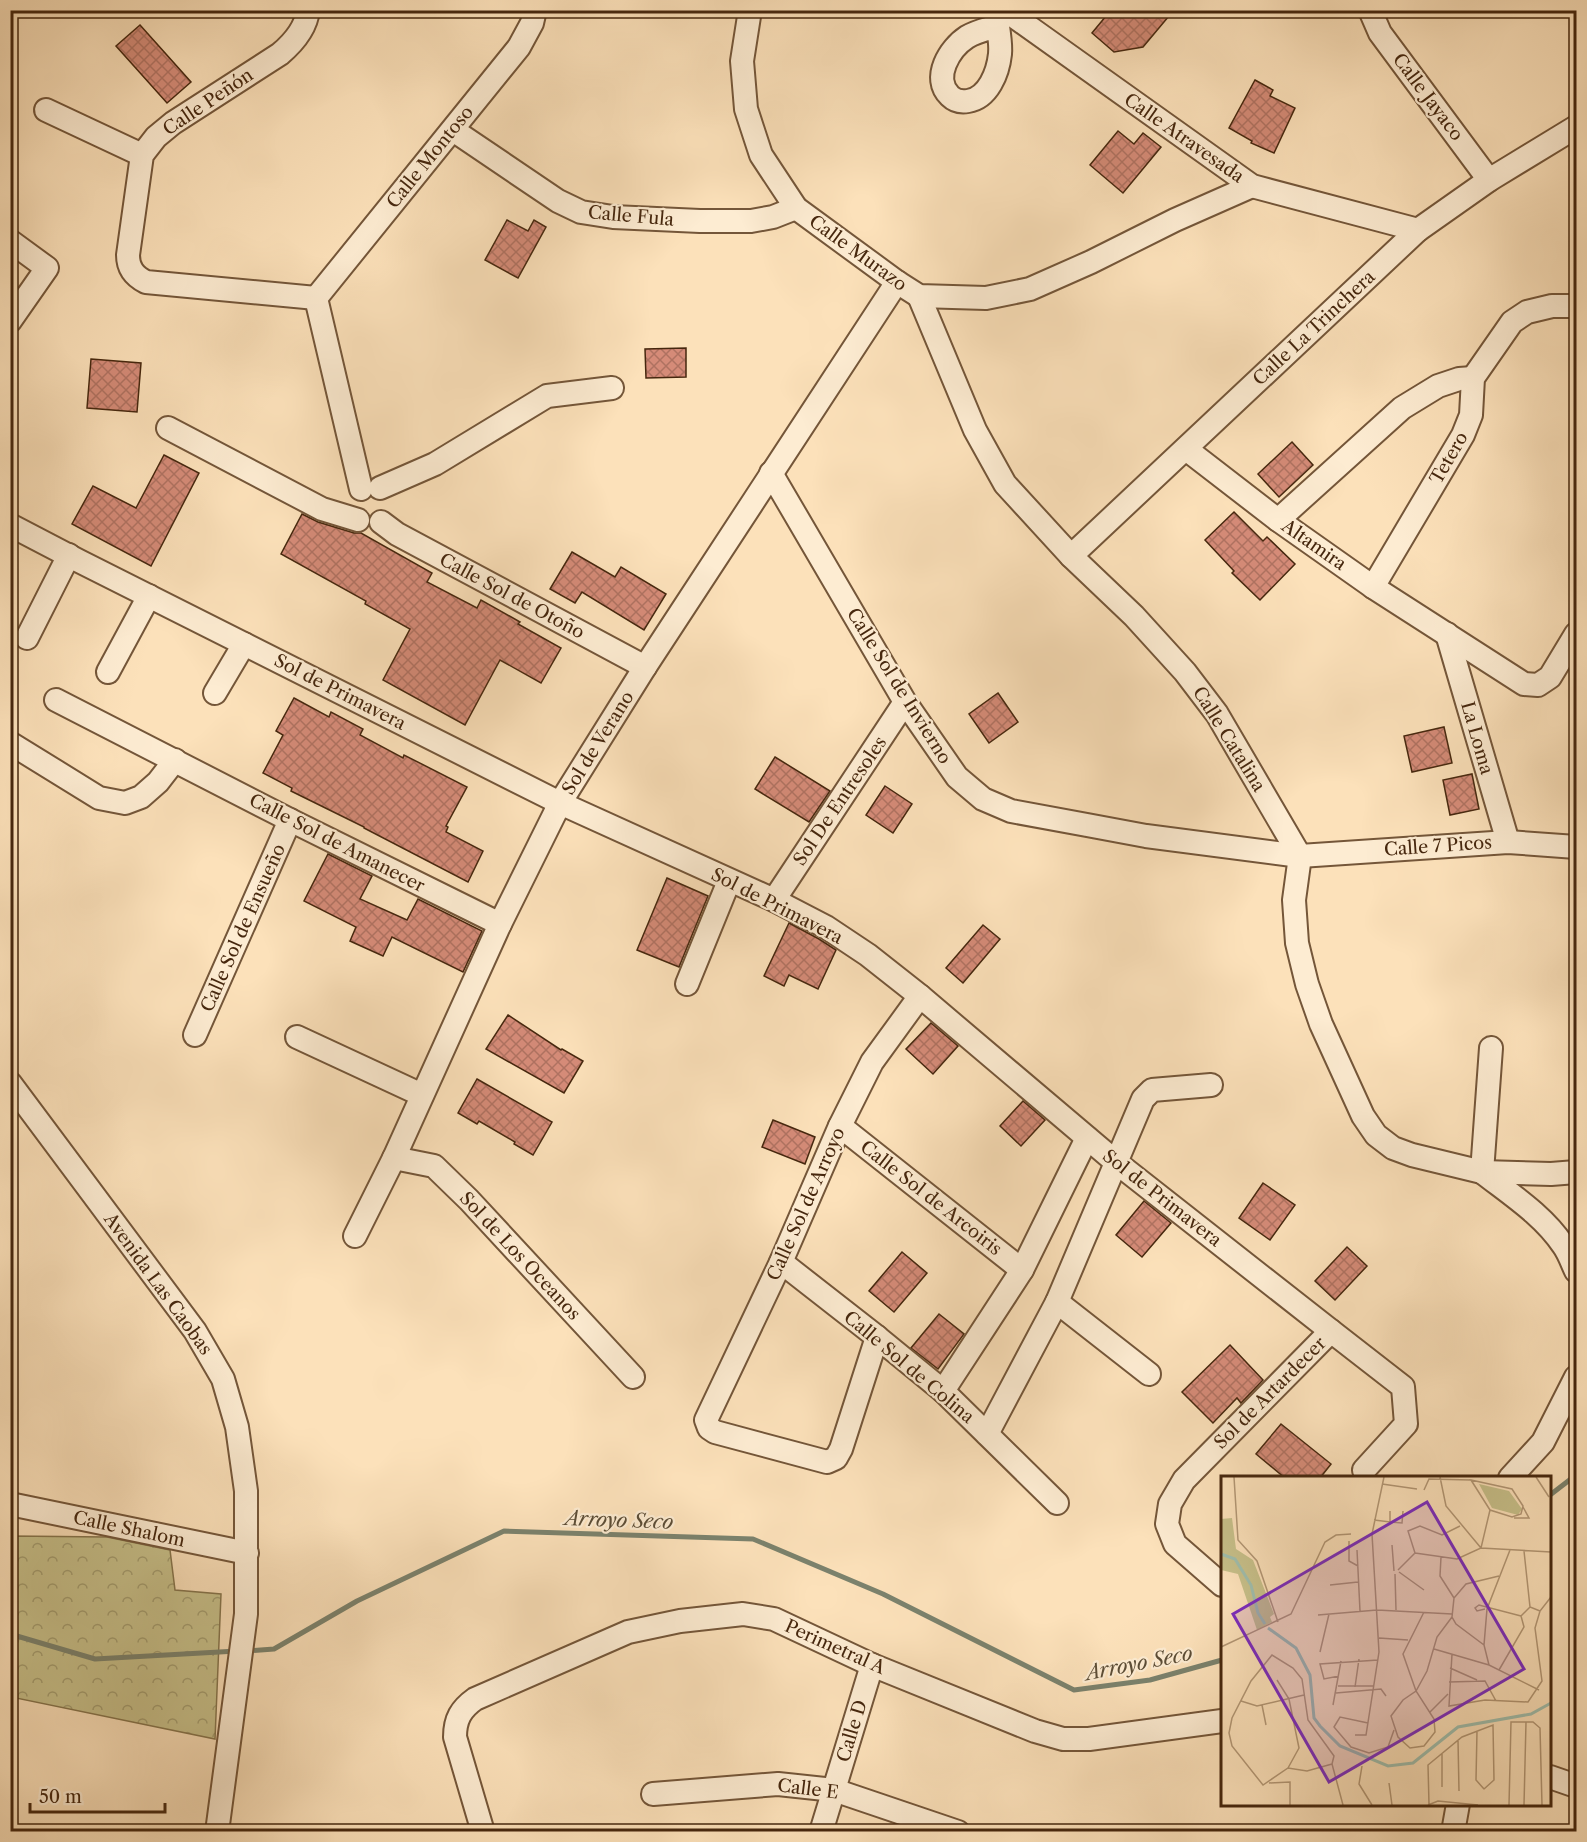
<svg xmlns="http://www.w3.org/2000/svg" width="1587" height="1842" font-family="'Libre Caslon Text',serif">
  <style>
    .forest { fill: url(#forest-crowns); stroke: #86744c; stroke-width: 1.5 }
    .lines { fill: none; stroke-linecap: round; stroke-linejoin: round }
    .stream { stroke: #7b826d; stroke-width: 5 }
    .building { fill: url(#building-cross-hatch); stroke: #46270e; stroke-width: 1.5 }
    .minor-casing { stroke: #745639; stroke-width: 26 }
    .minor { stroke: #fdecd2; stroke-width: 22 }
    .labels { text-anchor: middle; stroke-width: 4.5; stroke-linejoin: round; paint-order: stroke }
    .street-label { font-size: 18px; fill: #46270e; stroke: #fdecd2 }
    .water-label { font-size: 20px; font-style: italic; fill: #5c4d36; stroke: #fdecd2 }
    .inset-river { fill: none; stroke: #9fbead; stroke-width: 3 }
    .inset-road { fill: none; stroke: #b39775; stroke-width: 1.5 }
    .view { fill: #7b2cbf; fill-opacity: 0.15; stroke: #7b2cbf; stroke-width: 3 }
    .inset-edge { fill: none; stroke: #46270e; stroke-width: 3 }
  </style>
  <defs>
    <pattern id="forest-crowns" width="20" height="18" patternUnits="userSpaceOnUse" patternTransform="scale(1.5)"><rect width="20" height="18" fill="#c7c08a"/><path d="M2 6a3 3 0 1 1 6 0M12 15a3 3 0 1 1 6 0" fill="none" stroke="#a39c6f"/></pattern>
    <pattern id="building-cross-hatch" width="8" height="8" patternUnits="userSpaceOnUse" patternTransform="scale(1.5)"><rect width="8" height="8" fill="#d58b78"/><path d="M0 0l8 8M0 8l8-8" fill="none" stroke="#af7261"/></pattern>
  </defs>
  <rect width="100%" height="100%" fill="#fce1ba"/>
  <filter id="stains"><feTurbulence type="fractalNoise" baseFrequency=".00333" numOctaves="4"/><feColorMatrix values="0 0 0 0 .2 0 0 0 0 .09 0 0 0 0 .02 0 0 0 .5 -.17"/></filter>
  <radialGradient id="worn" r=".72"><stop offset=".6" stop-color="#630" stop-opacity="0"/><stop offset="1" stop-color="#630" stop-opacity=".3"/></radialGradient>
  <polygon class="forest" points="11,1536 107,1537 170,1550 175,1590 221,1594 215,1739 11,1697"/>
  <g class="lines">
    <g class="stream">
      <polyline points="1550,1495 1576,1475"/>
      <polyline points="10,1634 95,1659 237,1651"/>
      <polyline points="246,1651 274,1649 357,1601 504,1531 753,1539 883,1594 1074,1690 1150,1680 1222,1660"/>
    </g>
  </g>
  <g class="building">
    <polygon points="1111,10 1174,10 1143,47 1114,52 1092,33"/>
    <polygon points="140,25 191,82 167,103 116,46"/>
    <polygon points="1255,80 1273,90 1270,96 1295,108 1274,153 1251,143 1252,141 1229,128"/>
    <polygon points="1118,131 1134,144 1143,133 1161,147 1123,193 1090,165"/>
    <polygon points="507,220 528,231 534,220 546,227 518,278 485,260"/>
    <polygon points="686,348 686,377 646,378 645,349"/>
    <polygon points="91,359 141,363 137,412 87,408"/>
    <polygon points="1292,442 1313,465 1279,497 1258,474"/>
    <polygon points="164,455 199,473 151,566 72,524 93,486 136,508"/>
    <polygon points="1234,512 1263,541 1267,537 1295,564 1260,600 1232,573 1234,571 1205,540"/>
    <polygon points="302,514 318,522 354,533 361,533 432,573 427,582 477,608 481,600 520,622 518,624 561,648 541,683 500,660 465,725 383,680 410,629 365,604 366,601 281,554"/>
    <polygon points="572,552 615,577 621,567 666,594 644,630 582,592 575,603 550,589"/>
    <polygon points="998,693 1018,722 989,743 969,714"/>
    <polygon points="294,698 329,717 331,712 363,729 360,735 403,758 404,755 467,787 446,826 448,827 446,832 483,851 468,882 364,828 364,827 291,791 292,788 263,773 283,735 276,731"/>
    <polygon points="1444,727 1452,763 1412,772 1404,736"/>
    <polygon points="775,757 830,791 809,822 755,789"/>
    <polygon points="1472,774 1479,809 1450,815 1443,780"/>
    <polygon points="885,786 912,804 893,833 866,815"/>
    <polygon points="328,854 372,876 360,899 407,920 418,899 482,931 463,972 392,937 383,956 350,941 356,927 304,901"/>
    <polygon points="667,878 708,896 679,967 637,950"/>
    <polygon points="789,923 819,939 836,950 818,989 789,975 784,986 764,976"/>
    <polygon points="983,925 1000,939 963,983 946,968"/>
    <polygon points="508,1015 561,1050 562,1049 583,1061 564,1093 486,1049"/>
    <polygon points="931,1023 958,1046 933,1074 906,1049"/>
    <polygon points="477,1079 552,1122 533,1155 514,1144 515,1142 479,1121 477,1124 458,1113"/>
    <polygon points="1023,1101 1045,1120 1021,1146 1000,1126"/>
    <polygon points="773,1120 815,1137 805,1164 762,1147"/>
    <polygon points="1263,1183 1295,1205 1270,1240 1239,1218"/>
    <polygon points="1144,1201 1171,1223 1142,1257 1116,1235"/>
    <polygon points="1347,1247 1367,1266 1335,1300 1315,1281"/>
    <polygon points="902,1252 927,1273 894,1312 869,1291"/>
    <polygon points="939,1314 964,1334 938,1369 911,1348"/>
    <polygon points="1230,1345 1263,1380 1241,1403 1237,1398 1213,1423 1182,1392"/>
    <polygon points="1281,1424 1331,1464 1320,1478 1285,1478 1256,1454"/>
  </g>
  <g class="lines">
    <g class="minor-casing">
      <g id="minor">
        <path d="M308,10C306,29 293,43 280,54L173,123L156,137L142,155L128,255C128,268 134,276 146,282L316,298"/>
        <polyline points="750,10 742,61 746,109 761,155 796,208 897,282 919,296 986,298 1030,289 1091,262 1175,220 1252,186"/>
        <polyline points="1005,10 1252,186 1418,230"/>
        <polyline points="1370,10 1380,33 1489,180"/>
        <path d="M998,26C999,35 1001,45 1000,54C998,73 988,98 968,101C962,102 955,101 950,96C931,78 950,48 967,37C977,31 988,29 998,26Z"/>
        <polyline points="46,110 142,155"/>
        <polyline points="453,130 558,201 581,212 613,217 700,221 751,221 773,217 796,208"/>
        <polyline points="10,241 47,268 10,321"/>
        <polyline points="919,296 975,430 1005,484 1071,556 1134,616 1185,672 1217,714 1300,856 1294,900 1297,943 1307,984 1321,1024 1363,1116 1376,1135 1393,1148 1412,1155 1482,1172 1551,1174 1576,1172"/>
        <polyline points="316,298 519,47 532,23 535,10"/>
        <polyline points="316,298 361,489"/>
        <polyline points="168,428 322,509 358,520"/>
        <polyline points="1186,449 1278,520 1373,587 1524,684 1538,685 1550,677 1576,634"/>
        <polyline points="771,473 905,702 957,777 983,799 1011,811 1087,825 1146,836 1300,856 1508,842 1576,847"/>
        <polyline points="380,488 435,464 547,396 612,388"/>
        <polyline points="1278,520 1402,408 1438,386 1459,379 1473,378"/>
        <polyline points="381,522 397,534 645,667"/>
        <polyline points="10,525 79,561 560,803 774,900 826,927 868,955 920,996 1117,1163 1331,1331 1403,1387 1406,1424 1364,1470"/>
        <polyline points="1071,556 1418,230 1489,180 1576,127"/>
        <polyline points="1373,587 1463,435 1471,415 1473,378 1512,322 1527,312 1552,306 1576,306"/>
        <polyline points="1447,634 1508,842"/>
        <polyline points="27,638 69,555"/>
        <polyline points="108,672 149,596"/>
        <polyline points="215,693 244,644"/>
        <polyline points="56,700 290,820 500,924"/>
        <polyline points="10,743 99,798 125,803 141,797 158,782 175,760"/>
        <polyline points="774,900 905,702"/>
        <polyline points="687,984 729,881"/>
        <polyline points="195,1035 290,820"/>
        <polyline points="297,1037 422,1095"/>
        <polyline points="10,1083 195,1331 223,1379 237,1427 246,1491 246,1614 217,1832"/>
        <polyline points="840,1126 1022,1270"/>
        <polyline points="394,1158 434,1166 469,1200 633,1377"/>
        <path d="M1482,1172C1510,1194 1543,1215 1563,1245C1569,1253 1572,1263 1576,1271"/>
        <polyline points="1482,1172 1491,1048"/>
        <polyline points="355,1236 394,1158 500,924 560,803 645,667 897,282"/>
        <polyline points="781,1262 877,1337 943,1391 1057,1503"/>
        <polyline points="1057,1302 1149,1374"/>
        <polyline points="877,1337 841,1449 836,1458 827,1462 715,1432 709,1428 706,1420 781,1262 840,1126 872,1062 920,996"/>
        <polyline points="943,1391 1022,1270 1087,1138"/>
        <polyline points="987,1434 1057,1302 1143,1099 1152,1090 1211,1085"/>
        <polyline points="1510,1478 1543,1442 1576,1377"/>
        <polyline points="10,1504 247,1553"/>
        <polyline points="1222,1585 1175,1544 1167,1524 1170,1504 1184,1480 1331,1331"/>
        <polyline points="1550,1777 1576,1786"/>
        <polyline points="653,1794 778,1784 834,1790 958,1832"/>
        <path d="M483,1832L455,1737C455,1719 461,1709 475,1699L628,1632L680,1621L743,1614L774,1619L872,1665L1035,1731L1063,1739H1089L1222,1721"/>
        <polyline points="821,1832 872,1665"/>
        <polyline points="1453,1832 1458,1804"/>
      </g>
    </g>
    <use href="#minor" class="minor"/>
  </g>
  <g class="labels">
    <g class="street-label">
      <text transform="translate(1428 97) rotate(53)" y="6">Calle Jayaco</text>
      <text transform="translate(208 102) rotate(-34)" y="6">Calle Peñón</text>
      <text transform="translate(1184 138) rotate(35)" y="6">Calle Atravesada</text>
      <text transform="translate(430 157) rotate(-51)" y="6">Calle Montoso</text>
      <text transform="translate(631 216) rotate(5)" y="6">Calle Fula</text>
      <text transform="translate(858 253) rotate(36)" y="6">Calle Murazo</text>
      <text transform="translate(1314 328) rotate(-43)" y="6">Calle La Trinchera</text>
      <text transform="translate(1449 458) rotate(-60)" y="6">Tetero</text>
      <text transform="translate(1314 545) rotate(35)" y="6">Altamira</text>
      <text transform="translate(512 596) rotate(28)" y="6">Calle Sol de Otoño</text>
      <text transform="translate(899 686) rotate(58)" y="6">Calle Sol de Invierno</text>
      <text transform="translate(340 692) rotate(27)" y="6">Sol de Primavera</text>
      <text transform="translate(1477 738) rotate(74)" y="6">La Loma</text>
      <text transform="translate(1229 739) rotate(58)" y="6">Calle Catalina</text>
      <text transform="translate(598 743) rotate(-58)" y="6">Sol de Verano</text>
      <text transform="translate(840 801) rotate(-56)" y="6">Sol De Entresoles</text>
      <text transform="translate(337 843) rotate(27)" y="6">Calle Sol de Amanecer</text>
      <text transform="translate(1438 846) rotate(-4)" y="6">Calle 7 Picos</text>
      <text transform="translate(777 906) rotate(27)" y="6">Sol de Primavera</text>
      <text transform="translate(243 928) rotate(-66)" y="6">Calle Sol de Ensueño</text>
      <text transform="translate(931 1198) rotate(38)" y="6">Calle Sol de Arcoiris</text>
      <text transform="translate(1162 1198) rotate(38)" y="6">Sol de Primavera</text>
      <text transform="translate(806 1204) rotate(-66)" y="6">Calle Sol de Arroyo</text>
      <text transform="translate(520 1256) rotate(47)" y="6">Sol de Los Oceanos</text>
      <text transform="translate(158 1284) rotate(54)" y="6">Avenida Las Caobas</text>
      <text transform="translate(909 1367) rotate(40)" y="6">Calle Sol de Colina</text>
      <text transform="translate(1270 1393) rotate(-45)" y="6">Sol de Artardecer</text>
      <text transform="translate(129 1529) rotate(12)" y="6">Calle Shalom</text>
      <text transform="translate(835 1647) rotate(24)" y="6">Perimetral A</text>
      <text transform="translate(852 1731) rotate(-73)" y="6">Calle D</text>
      <text transform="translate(808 1789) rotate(7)" y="6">Calle E</text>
    </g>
    <g class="water-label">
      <text transform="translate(619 1520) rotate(2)" y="7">Arroyo Seco</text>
      <text transform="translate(1139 1663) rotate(-11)" y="7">Arroyo Seco</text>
    </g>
  </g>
  <g transform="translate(1221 1476)">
    <rect width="330" height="330" fill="#fce1ba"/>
    <path d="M11,42L15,73L32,84L53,138L49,141L51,146L36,154L17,98L0,94V43Z" fill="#c7c08a"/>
    <path d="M258,8L288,15L301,33L297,39L271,32Z" fill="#c7c08a"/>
    <path class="inset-river" d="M0,78L14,83L30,109L37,137L44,148M47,152L75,172L89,199L93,242L99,250L119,270L167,290L192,287L237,251L310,238L330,227"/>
    <path class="inset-road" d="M13,1L17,64L36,85L57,146M219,1L225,30L260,72L330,76M315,1L328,21M250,4L291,13L302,30L300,38L291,41L269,34ZM161,8L196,13M203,14L208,3L250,4M293,42H308L302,31M153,44L169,46V35M169,46L181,47L182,35M128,65V85L137,90M171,69L173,95M136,74L139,135M303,75L309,131L319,135M194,77L236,83L260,72L269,34M194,77L187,55L199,50L221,59L239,50M220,81L219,100L233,122M177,94L194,77M178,96L203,114M174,98L175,134M109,109L137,106M264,133L256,135L254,132L258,129L300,140M203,136L182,178L195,215L213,243L214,256L203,270L189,272L177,261L170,240L182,224L195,215L206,195L216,161L231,141M97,139L156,134L231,138M158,162L187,164M263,169L235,148L231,141L233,122L245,108L278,100M0,171L70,138L104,66L115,59L130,58M213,173L268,189L318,214M99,176L108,138M231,178L228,230L264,224L307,226L321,205L314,152L319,135L330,121M268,189L263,169L266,133L289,74M229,192L256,204M278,194L303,151L300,140L309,131M118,200L103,203L99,188L157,184M56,204L68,223L78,272L67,292M228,206L264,205L275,225M117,210H152M134,211L138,183M115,217L160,213L165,220M20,225L36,230L83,219M41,229L45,249M112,229L120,185M209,236L227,218M147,247L119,241L113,251L130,271L148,277L167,271L173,254M256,255L255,304L263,313M134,259H145L158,176L151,58L163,1M237,264L238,315M111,288L86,295L67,292L42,309L11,270L8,257L11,242L30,205L51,179L72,192L81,203L87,244L113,280L111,288L122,329M141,290L138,308L151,329M48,307L69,306V329M168,307L171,329M221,311V278M208,328L207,289L241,261L272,249L273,304L263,313M207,329L217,325L257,329M288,329L290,246H312L319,252L321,329M303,329L305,246"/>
    <path class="view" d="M206,26L303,193L108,306L12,138Z"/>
    <rect width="330" height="330" class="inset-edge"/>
  </g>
  <rect width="1587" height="1842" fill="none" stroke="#fce1ba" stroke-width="36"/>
  <rect x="12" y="12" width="1563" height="1818" fill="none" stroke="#46270e" stroke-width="3"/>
  <rect x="18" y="18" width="1551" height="1806" fill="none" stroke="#46270e" stroke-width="1.5"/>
  <path d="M30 1803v9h135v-9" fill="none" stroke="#46270e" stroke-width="3"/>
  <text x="39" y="1803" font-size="18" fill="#46270e" stroke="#fdecd2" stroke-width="4.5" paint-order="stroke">50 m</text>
  <rect width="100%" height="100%" filter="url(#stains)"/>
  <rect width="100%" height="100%" fill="url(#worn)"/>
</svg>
